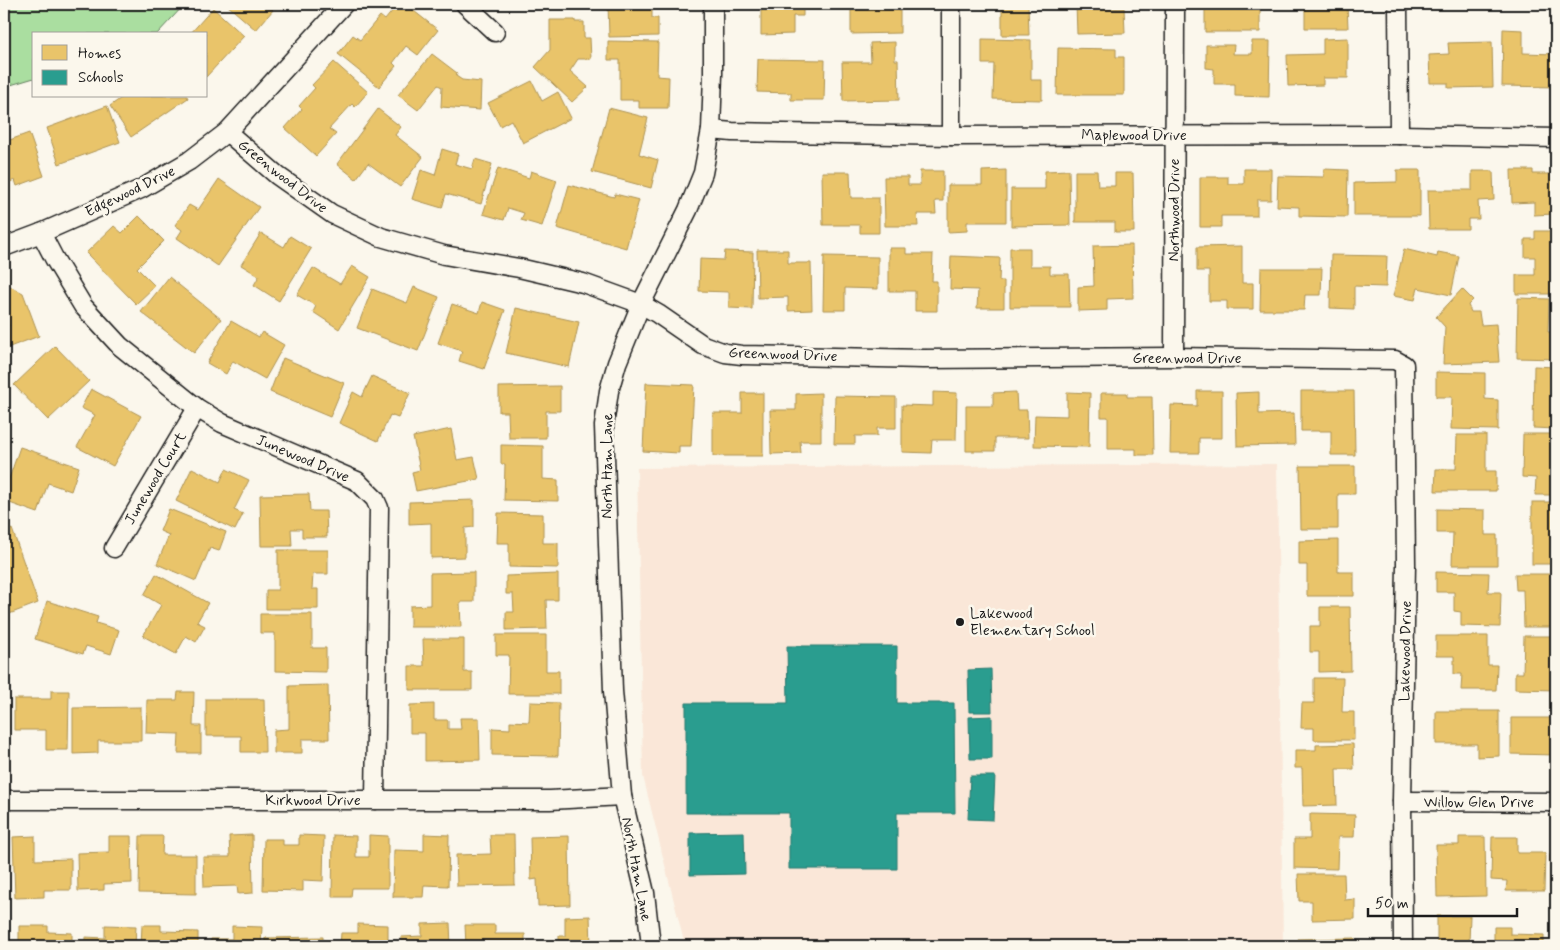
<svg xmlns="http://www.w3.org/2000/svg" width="1560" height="950" font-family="Mynerve,sans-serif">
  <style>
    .built { fill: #fae7d8 }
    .green { fill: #aadea0; stroke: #637d5e }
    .homes { fill: #e9c46a; stroke: #ac9253 }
    .schools { fill: #2a9d8f; stroke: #26766c }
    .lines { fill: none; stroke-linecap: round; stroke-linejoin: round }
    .minor-casing { stroke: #1c1c1c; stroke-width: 21 }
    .minor { stroke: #fbf7ec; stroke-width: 18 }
    .poi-dot { fill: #1c1c1c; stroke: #fbf7ec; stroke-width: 2 }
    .labels { text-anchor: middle; stroke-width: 5; stroke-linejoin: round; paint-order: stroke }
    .street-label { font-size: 15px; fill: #1c1c1c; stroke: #fbf7ec }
    .poi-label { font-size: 15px; fill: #1c1c1c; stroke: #fbf7ec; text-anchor: start }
  </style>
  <rect width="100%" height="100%" fill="#fbf7ec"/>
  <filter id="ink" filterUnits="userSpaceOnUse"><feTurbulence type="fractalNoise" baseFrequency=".02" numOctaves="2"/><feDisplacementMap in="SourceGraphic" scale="10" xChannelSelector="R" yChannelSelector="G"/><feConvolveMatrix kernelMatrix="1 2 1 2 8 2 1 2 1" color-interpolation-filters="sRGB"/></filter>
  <g filter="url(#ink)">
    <polygon class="built" points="1277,464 1283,946 685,946 643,776 637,468"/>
    <polygon class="green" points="4,4 185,4 157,34 34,34 34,78 4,87"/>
    <g class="homes">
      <polygon points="226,4 266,4 273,10 256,30"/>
      <polygon points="398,4 405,4 438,30 418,55 406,46 393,63 396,66 379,87 338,54 353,35 360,40 380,16 385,20"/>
      <polygon points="608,4 652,4 652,18 658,18 658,36 609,37"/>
      <polygon points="761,4 803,4 803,16 793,16 793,34 761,35"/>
      <polygon points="838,4 886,4 886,9 900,8 900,33 851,34 851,7 838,7"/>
      <polygon points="1002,4 1028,4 1029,35 1002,35"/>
      <polygon points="1076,4 1108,4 1108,9 1124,8 1125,33 1077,34"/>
      <polygon points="1225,4 1260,4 1260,32 1205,32 1205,8 1225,8"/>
      <polygon points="1305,4 1347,4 1348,28 1305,28"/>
      <polygon points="213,8 244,36 206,77 206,34 190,34"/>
      <polygon points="550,20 575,20 575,22 584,22 584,38 590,38 591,59 578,59 570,71 588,87 572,102 535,67 550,50"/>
      <polygon points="1503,29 1523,30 1523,53 1556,54 1556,87 1502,86"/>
      <polygon points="1348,38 1348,78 1323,78 1323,85 1288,86 1287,55 1323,54 1323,39"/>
      <polygon points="982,39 1031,40 1031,80 1042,80 1042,100 993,99 994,64 982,64"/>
      <polygon points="608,41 658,42 657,76 669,77 668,108 639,108 639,100 620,100 620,60 608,60"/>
      <polygon points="1252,41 1270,41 1269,97 1235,96 1235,84 1214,84 1214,69 1206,68 1206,45 1234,45 1233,54 1252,54"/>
      <polygon points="895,42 895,60 898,60 899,100 843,101 842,62 871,62 870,43"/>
      <polygon points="1492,42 1493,87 1448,88 1448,83 1430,83 1429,55 1449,54 1448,43"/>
      <polygon points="1058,48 1116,49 1116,57 1124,57 1124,95 1057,95"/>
      <polygon points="432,54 457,73 456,76 462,80 481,82 480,110 441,107 442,87 438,85 418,110 398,95"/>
      <polygon points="758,59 825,60 824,100 791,100 791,93 757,92"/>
      <polygon points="334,62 368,92 355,107 352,104 329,129 336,134 316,156 285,128 302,109 299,106 315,88 312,85"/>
      <polygon points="532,81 542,101 558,92 571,118 523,143 511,120 500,126 488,103"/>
      <polygon points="124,96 187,96 188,98 131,137 110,106"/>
      <polygon points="107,106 120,142 59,164 47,128"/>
      <polygon points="609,108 648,118 639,154 658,160 651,188 592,172"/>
      <polygon points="378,109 401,127 395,135 423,157 400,187 368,163 356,179 337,164"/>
      <polygon points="29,133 44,176 17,186 15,180 4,184 4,135 7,141"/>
      <polygon points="442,149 458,154 455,164 472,169 475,159 492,164 481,204 446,194 442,208 412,199 421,170 435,175"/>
      <polygon points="498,168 529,178 531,171 557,180 542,226 521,220 524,213 508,208 504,220 483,214"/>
      <polygon points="1244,169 1271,169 1271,200 1257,200 1257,216 1221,216 1221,227 1200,227 1200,177 1228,177 1228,184 1244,184"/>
      <polygon points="1324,169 1348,170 1347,217 1299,216 1299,207 1277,206 1278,176 1324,177"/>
      <polygon points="1006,170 1006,222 967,222 967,231 948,232 948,185 982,185 982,171"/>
      <polygon points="1069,170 1070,225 1011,226 1011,189 1045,189 1045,171"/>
      <polygon points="1397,170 1420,170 1420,216 1354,216 1354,183 1397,182"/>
      <polygon points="1511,170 1533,170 1533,174 1556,174 1556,221 1554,221 1554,214 1534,215 1534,202 1512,203"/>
      <polygon points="920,171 943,171 943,201 935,201 936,214 917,214 918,226 885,226 884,177 908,177 908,185 920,185"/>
      <polygon points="1075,171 1097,171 1098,186 1115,186 1115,173 1133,173 1134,232 1115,232 1115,222 1075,222"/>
      <polygon points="1472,171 1493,171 1494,200 1478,201 1479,219 1468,219 1468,229 1429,229 1428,190 1472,190"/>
      <polygon points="822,172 850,172 851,198 879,198 879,233 860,233 860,225 823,225"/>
      <polygon points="219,179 259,207 218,266 177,238 182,230 175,225 189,205 198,210"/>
      <polygon points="569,185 614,197 615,194 639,200 626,248 557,228"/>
      <polygon points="139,216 164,241 137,268 155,286 136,304 86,253 114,226 122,233"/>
      <polygon points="1535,231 1556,231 1556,294 1516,294 1516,275 1535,275 1535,257 1525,257 1525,239 1535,239"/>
      <polygon points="261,233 284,247 290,236 311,249 279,301 254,285 259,276 241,265"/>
      <polygon points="1132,245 1133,298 1107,299 1107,310 1078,311 1078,287 1094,286 1093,246"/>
      <polygon points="1242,246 1242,283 1253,283 1253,309 1227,309 1227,301 1209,301 1209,271 1197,271 1197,247"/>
      <polygon points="889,248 906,248 906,254 933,254 932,281 937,281 937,311 915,311 915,291 889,291"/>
      <polygon points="1010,248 1030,248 1030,266 1050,266 1050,274 1069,274 1070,307 1010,307"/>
      <polygon points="1404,249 1437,257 1438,252 1459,256 1451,295 1418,288 1415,300 1393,296"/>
      <polygon points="757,250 788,250 788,263 811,263 812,310 788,311 788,297 758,298"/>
      <polygon points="725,251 753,252 752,309 729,308 729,292 699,291 700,259 724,260"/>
      <polygon points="1331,255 1387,256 1386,287 1354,286 1354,309 1330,308"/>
      <polygon points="824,256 878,257 878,289 845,288 845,310 823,310"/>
      <polygon points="951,256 1000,258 999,281 1004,281 1004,308 977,308 978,290 950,289"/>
      <polygon points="352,266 370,277 339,329 313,312 316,306 297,295 313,268 340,284"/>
      <polygon points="1261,268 1322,268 1321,295 1305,295 1304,310 1260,310"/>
      <polygon points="169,277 221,319 194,353 141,312"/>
      <polygon points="4,283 23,293 39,336 4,349 4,328 9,326 4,310"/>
      <polygon points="414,287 439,297 418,351 357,328 372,289 407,303"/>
      <polygon points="1462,289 1473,300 1468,305 1471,312 1479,312 1481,325 1496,324 1499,362 1443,364 1445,327 1436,317"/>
      <polygon points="1518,298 1549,299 1548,332 1556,332 1556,359 1517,358"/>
      <polygon points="482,302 505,310 484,369 459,361 462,351 438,343 452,304 479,313"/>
      <polygon points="516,308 579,322 569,367 506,353"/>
      <polygon points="231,321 259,337 262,332 284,345 265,379 233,361 226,374 207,363"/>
      <polygon points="55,346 89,381 48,420 14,385"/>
      <polygon points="283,358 344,383 330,417 270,392"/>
      <polygon points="1534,366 1556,367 1556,429 1533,428"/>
      <polygon points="1436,372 1485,373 1485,399 1498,400 1498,430 1451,429 1452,397 1436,397"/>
      <polygon points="372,376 410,393 398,418 390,415 378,441 339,423 353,392 362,397"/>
      <polygon points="646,383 694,385 691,446 679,446 679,453 643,451"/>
      <polygon points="560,386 560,411 546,411 546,438 509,438 508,412 499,412 499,387"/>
      <polygon points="91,389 141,416 113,466 77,447 95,415 81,408"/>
      <polygon points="1197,391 1222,391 1222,438 1199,438 1199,453 1170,453 1171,405 1197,406"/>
      <polygon points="1301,391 1354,391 1355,455 1331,455 1331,431 1301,431"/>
      <polygon points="933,392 957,393 956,440 932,440 931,453 902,452 902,405 933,406"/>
      <polygon points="1016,392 1017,410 1027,410 1028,438 995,438 995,451 966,451 966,406 993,406 993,393"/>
      <polygon points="1067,392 1090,393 1089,447 1034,446 1035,415 1067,416"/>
      <polygon points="1259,392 1259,414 1294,413 1295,445 1237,446 1236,393"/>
      <polygon points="742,393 763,393 763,456 713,456 713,413 742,413"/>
      <polygon points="821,393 821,441 800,441 801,453 771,454 770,410 796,410 796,394"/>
      <polygon points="1101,393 1127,393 1127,397 1152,397 1153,455 1136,455 1136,449 1108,449 1108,417 1101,417"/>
      <polygon points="835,396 896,397 896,428 877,428 877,436 855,436 855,444 834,444"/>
      <polygon points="451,429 457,460 474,457 479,479 416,491 412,472 420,470 413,437"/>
      <polygon points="1523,434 1556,434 1556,495 1535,495 1536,478 1522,477"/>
      <polygon points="1457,435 1486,435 1486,471 1496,471 1496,491 1435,491 1436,469 1456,469"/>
      <polygon points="501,445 543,446 543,479 558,480 558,501 504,500 505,464 501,464"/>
      <polygon points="20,447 79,467 71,491 48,483 38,513 4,501 4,493"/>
      <polygon points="1300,466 1355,466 1355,494 1338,494 1338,529 1301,529"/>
      <polygon points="192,468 220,482 226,469 249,480 234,510 243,514 235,530 176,501"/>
      <polygon points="309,494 310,511 326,511 327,537 302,537 302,529 291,529 292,546 261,546 260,495"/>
      <polygon points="474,500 474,527 465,528 465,557 431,558 431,523 409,524 409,502"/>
      <rect x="1532" y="502" width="24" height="62"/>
      <polygon points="169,509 226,532 219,551 210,548 196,581 157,564 169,535 160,531"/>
      <polygon points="1437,509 1485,510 1485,535 1497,535 1497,565 1452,565 1453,533 1437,533"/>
      <polygon points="498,513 543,514 543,543 558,543 558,568 509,567 509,543 497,543"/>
      <polygon points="12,529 38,603 4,616 4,532"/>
      <polygon points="1338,540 1338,572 1354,572 1354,596 1307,596 1307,565 1299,565 1299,541"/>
      <polygon points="278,550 328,550 328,574 313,574 312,589 318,589 318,609 266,609 266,590 278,590"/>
      <polygon points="474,572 474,602 460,602 461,627 410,627 410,606 430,605 430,573"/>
      <polygon points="1436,572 1489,573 1488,592 1501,592 1500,627 1461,626 1461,612 1454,611 1454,592 1436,592"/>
      <polygon points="156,574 208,603 197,622 205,626 196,642 186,636 176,654 143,636 161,605 144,595"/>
      <polygon points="558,574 558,600 546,600 547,629 506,630 506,612 514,612 513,594 506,594 506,576"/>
      <polygon points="1515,574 1556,574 1556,594 1551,594 1552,627 1524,627 1523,590 1516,590"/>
      <polygon points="47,601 98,617 96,623 119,630 111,654 86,646 83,654 35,639"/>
      <polygon points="1320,607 1350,607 1351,671 1319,672 1319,652 1310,652 1310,626 1320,626"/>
      <polygon points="260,614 312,614 312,648 326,648 326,672 275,671 275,633 260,633"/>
      <polygon points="496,635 546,635 546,671 559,671 559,694 508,694 509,655 496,655"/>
      <polygon points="1436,636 1488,636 1488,665 1497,665 1496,690 1461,690 1462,674 1454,674 1454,656 1436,656"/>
      <polygon points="1524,636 1551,636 1550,669 1556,669 1556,690 1515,689 1515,673 1523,673"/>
      <polygon points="423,639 464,639 464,672 472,672 472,690 409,690 409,666 424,666"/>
      <polygon points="1314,678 1343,678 1342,712 1354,712 1354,740 1314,740 1314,728 1301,728 1302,703 1314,703"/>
      <polygon points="328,685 329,739 302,739 302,753 274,753 274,730 289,729 289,686"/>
      <polygon points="51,691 69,691 68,750 46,750 46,730 14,730 14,699 51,699"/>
      <polygon points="178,692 194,692 193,726 201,726 201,753 178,753 179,734 146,733 147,700 177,700"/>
      <polygon points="206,699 264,699 265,752 241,752 241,736 206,736"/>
      <polygon points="530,702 559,703 558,756 492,755 492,728 510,729 510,721 529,722"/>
      <polygon points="434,704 434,720 448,720 448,729 461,729 460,718 479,718 480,760 425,761 425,733 410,733 410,705"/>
      <polygon points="141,707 141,741 98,741 98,753 73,754 73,708"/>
      <polygon points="1436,711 1499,711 1499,756 1477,757 1477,744 1436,744"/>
      <polygon points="1511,718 1556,718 1556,755 1511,754"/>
      <rect x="4" y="720" width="4" height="34"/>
      <polygon points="1353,744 1354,769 1336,769 1337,805 1303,806 1302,768 1295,768 1295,750 1316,750 1316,745"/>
      <polygon points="1310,814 1355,815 1354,837 1338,837 1337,869 1294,868 1294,839 1310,839"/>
      <polygon points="424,834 449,835 448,886 424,885 423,897 393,897 394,850 424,851"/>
      <polygon points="252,835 253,893 238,894 237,886 204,887 203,857 230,857 229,836"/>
      <polygon points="299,835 324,836 323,881 303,880 303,891 263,890 264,839 283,839 283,845 299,845"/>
      <polygon points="333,835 356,836 356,857 369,857 369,835 388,836 388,888 352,888 351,897 332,897"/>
      <polygon points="490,835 514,835 515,885 457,886 456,855 491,854"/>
      <polygon points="35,836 35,860 71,859 71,890 44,890 44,897 15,898 13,837"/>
      <polygon points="109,836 131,836 132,883 104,884 104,890 78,891 77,853 109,852"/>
      <polygon points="140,836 163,836 162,855 196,855 196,894 139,893"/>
      <polygon points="569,836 570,905 538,906 537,879 531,880 530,837"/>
      <polygon points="1459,837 1485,837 1486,896 1437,897 1436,845 1459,845"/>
      <polygon points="1492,837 1517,837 1517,853 1545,853 1544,891 1506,891 1507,881 1491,880"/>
      <rect x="1550" y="855" width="6" height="36"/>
      <polygon points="1298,874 1344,874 1345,900 1355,899 1355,919 1312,920 1312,901 1299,901"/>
      <polygon points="590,916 591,946 559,946 559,936 565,936 565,917"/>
      <polygon points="1437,916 1470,916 1469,942 1478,942 1478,946 1437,946"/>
      <polygon points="450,923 451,946 402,946 401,937 422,936 422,924"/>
      <rect x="4" y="924" width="4" height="22"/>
      <polygon points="358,924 388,925 388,946 340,946 341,933 358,933"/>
      <polygon points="105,925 136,926 135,946 85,946 85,937 105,938"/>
      <polygon points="142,925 161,925 161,931 198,932 198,946 141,946"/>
      <polygon points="465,925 495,925 495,934 525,934 525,946 466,946"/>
      <polygon points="19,926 48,926 48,932 72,933 72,946 19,946"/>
      <polygon points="232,926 262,927 261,946 210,946 211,939 232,939"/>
      <polygon points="1494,927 1510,927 1510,934 1544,935 1544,946 1494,946"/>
      <polygon points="323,937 323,946 265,946 265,938"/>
      <polygon points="1355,938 1355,946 1298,946 1298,939"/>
    </g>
    <g class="schools">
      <polygon points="787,646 897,646 897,703 954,703 955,813 897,813 897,869 789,869 789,813 686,813 686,703 788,703"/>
      <polygon points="991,669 992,712 969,712 968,670"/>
      <polygon points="992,716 992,759 970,759 969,717"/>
      <polygon points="970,776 995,776 993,820 968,819"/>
      <polygon points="744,832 745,874 690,875 690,833"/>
    </g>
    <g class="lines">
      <g class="minor-casing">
        <g id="minor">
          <polyline points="465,4 495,32"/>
          <polyline points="1398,4 1399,135"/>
          <polyline points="711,130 732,132 951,136 1399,135 1556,138"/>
          <polyline points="227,132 278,176 332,214 381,237 444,255 519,268 583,283 641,304 658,314 703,345 725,353 742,355 923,359 1174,357 1395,360 1404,365 1406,564 1402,801 1403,946"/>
          <polyline points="951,136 951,4"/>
          <polyline points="41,233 54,258 83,306 120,346 197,408 222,423 357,481 375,499 379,508 375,800"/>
          <polyline points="4,247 41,233 141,189 189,161 227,132 344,4"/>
          <polyline points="1174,357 1175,4"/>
          <polyline points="114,548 197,408"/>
          <polyline points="4,800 550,800 622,796"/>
          <polyline points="1402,801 1556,802"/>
          <polyline points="651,946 645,893 622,796 613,691 604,426 609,391 617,363 641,304 688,210 703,173 711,130 713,74 713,4"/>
        </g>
      </g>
      <use href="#minor" class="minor"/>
    </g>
  </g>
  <circle class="poi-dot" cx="960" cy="622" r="5"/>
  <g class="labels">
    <g class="street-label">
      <text x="1134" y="140">Maplewood Drive</text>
      <text transform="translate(283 176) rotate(38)" y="5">Greenwood Drive</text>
      <text transform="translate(130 191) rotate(-26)" y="5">Edgewood Drive</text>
      <text transform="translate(1174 210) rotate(-90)" y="5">Northwood Drive</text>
      <text transform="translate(783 354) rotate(2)" y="5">Greenwood Drive</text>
      <text x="1187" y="363">Greenwood Drive</text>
      <text transform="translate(303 458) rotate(23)" y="5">Junewood Drive</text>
      <text transform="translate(607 466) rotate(-90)" y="5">North Ham Lane</text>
      <text transform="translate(155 478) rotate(-59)" y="5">Junewood Court</text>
      <text transform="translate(1405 651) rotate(-89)" y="5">Lakewood Drive</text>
      <text x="313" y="805">Kirkwood Drive</text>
      <text x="1479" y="807">Willow Glen Drive</text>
      <text transform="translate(637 869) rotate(79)" y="5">North Ham Lane</text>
    </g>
    <g class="poi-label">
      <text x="970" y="618">Lakewood<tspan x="970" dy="17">Elementary School</tspan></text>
    </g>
  </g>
  <rect width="1560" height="950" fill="none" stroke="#fbf7ec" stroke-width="20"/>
  <rect x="10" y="10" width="1540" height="930" fill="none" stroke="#1c1c1c" stroke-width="2" filter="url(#ink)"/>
  <rect x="32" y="32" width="175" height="65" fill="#fbf7ec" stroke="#a29f99"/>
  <rect x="42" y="45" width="25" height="15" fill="#e9c46a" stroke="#a29f99"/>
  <text x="78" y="58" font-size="15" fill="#1c1c1c">Homes</text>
  <rect x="42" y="70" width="25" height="15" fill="#2a9d8f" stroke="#a29f99"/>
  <text x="78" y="82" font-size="15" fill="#1c1c1c">Schools</text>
  <path d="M1368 908v8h149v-8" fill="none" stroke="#1c1c1c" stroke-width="2.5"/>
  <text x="1375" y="908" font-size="15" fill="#1c1c1c" stroke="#fbf7ec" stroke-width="4" paint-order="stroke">50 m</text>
</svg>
